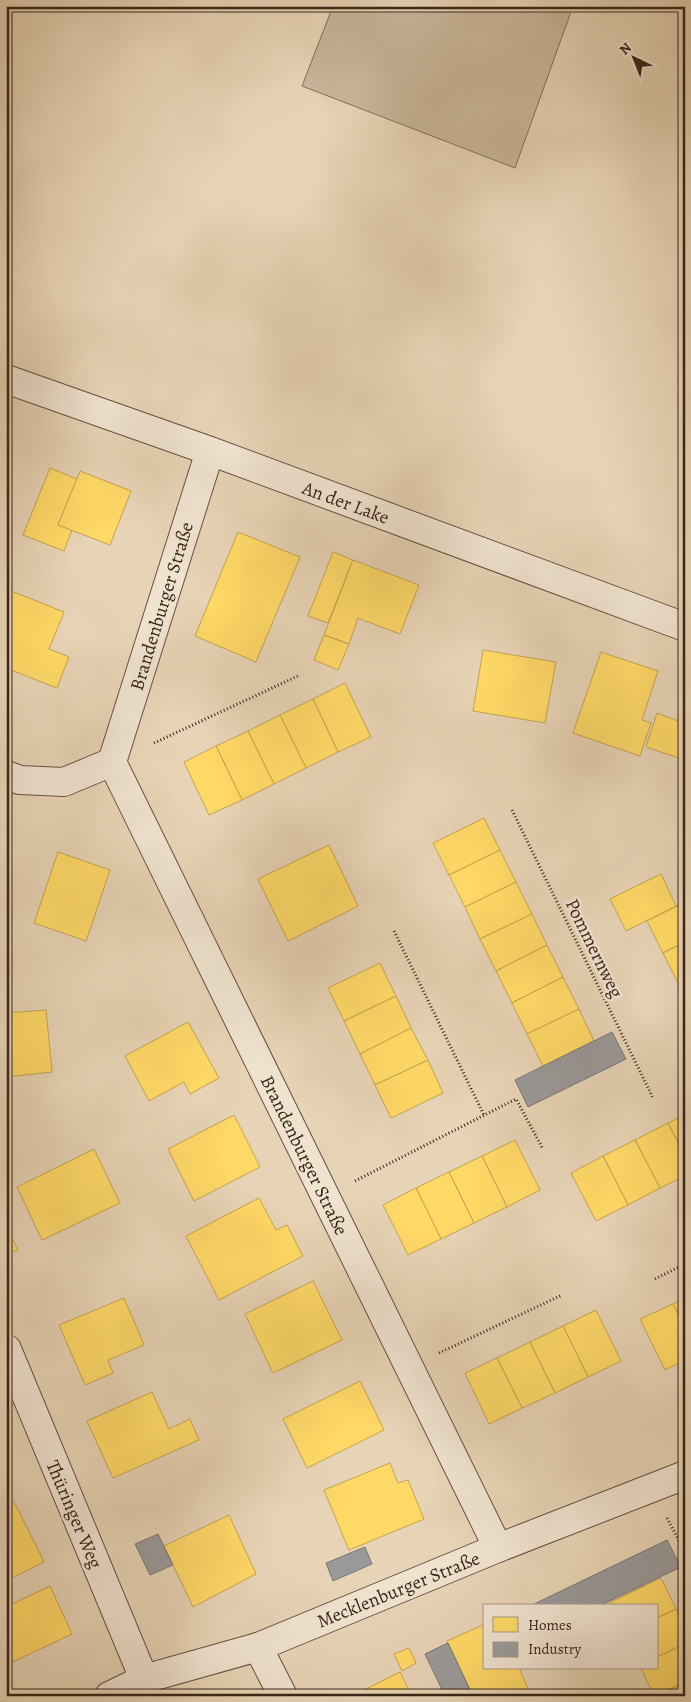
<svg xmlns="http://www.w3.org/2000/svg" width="691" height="1702" font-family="Alegreya,serif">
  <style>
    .green { fill: #c9b69a; stroke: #816e5a }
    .homes { fill: #ffd966; stroke: #c4a34f }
    .industry { fill: #999; stroke: #7c7673 }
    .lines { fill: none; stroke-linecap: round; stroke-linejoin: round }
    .minor-casing { stroke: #645140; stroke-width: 30 }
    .path { stroke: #392619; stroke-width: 3; stroke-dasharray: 1 2.5; stroke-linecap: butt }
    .minor { stroke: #efe2cf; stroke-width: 28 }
    .labels { text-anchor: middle; stroke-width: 5; stroke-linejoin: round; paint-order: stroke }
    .street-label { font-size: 19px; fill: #392619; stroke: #efe2cf }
  </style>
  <rect width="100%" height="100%" fill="#e7d3b5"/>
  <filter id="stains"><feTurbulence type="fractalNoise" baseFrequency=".004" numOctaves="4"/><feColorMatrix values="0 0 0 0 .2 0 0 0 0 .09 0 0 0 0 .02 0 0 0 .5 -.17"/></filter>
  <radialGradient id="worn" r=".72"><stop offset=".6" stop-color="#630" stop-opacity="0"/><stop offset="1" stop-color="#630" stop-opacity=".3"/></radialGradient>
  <polygon class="green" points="333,6 573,6 515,168 302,86"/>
  <g class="homes">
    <polygon points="50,468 77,479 58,525 72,530 64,551 23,535"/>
    <polygon points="80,471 131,491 110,545 58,525"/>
    <polygon points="238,532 300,557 256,662 195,636"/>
    <polygon points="333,552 353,560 328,623 308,616"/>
    <polygon points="353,560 419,585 400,634 358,618 349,644 324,635"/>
    <polygon points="9,590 64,612 49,649 69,657 57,688 6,668 6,597"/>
    <polygon points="324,635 349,644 338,670 314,660"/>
    <polygon points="483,650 556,662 545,723 473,711"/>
    <polygon points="601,652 658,671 642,720 651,723 640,756 573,733"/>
    <polygon points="345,683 371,737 338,752 313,699"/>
    <polygon points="313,699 338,752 306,768 280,715"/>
    <polygon points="685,701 685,751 682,759 646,747 657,713 678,721"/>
    <polygon points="280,715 306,768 274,784 248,731"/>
    <polygon points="248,731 274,784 242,800 216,746"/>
    <polygon points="216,746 242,800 209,815 184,762"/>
    <polygon points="484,818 500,850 449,875 433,843"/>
    <polygon points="329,845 358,906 288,941 258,879"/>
    <polygon points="500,850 516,882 465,907 449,875"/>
    <polygon points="58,852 110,870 86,941 34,923"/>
    <polygon points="661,874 676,906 626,931 610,899"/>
    <polygon points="516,882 532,914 480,939 465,907"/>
    <polygon points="685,902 685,942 663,953 647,921"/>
    <polygon points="532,914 547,945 496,971 480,939"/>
    <polygon points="685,942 685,982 679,985 663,953"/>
    <polygon points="547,945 563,977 512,1003 496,971"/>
    <polygon points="380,963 396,996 344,1021 328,988"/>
    <polygon points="563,977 579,1009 527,1034 512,1003"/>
    <polygon points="685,982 685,996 679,985"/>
    <polygon points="396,996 411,1028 360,1054 344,1021"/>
    <polygon points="579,1009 594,1041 543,1066 527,1034"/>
    <polygon points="46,1010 52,1072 6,1077 6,1013"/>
    <polygon points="188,1022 219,1078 190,1094 184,1082 149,1101 125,1056"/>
    <polygon points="411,1028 428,1060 375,1085 360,1054"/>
    <polygon points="428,1060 443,1093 391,1118 375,1085"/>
    <polygon points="234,1115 260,1167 194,1201 168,1149"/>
    <polygon points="685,1115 685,1156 668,1123"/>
    <polygon points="668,1123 685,1156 685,1176 660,1188 635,1140"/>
    <polygon points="515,1140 540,1190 507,1207 482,1156"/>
    <polygon points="635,1140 660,1188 628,1205 603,1156"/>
    <polygon points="94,1149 120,1203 42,1240 17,1187"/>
    <polygon points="482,1156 507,1207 474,1223 449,1172"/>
    <polygon points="603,1156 628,1205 596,1221 571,1173"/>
    <polygon points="449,1172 474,1223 441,1239 416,1188"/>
    <polygon points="416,1188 441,1239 408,1255 383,1205"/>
    <polygon points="259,1198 276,1230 287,1225 303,1256 219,1300 186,1236"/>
    <polygon points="6,1226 18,1250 6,1255"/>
    <polygon points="313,1281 342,1340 273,1373 245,1314"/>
    <polygon points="124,1298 144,1345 108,1360 113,1373 85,1385 59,1325"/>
    <polygon points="685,1298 685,1328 673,1304"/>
    <polygon points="673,1304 685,1328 685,1360 665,1370 640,1319"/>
    <polygon points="596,1310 621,1361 588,1377 563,1326"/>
    <polygon points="563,1326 588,1377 555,1393 530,1342"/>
    <polygon points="530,1342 555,1393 522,1408 497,1358"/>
    <polygon points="497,1358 522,1408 489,1424 465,1373"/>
    <polygon points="360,1381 384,1430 307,1468 283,1419"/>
    <polygon points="152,1392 169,1429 190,1419 199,1440 113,1478 87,1421"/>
    <polygon points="390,1463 398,1483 408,1480 424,1519 349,1550 324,1490"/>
    <polygon points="6,1486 44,1562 6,1581"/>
    <polygon points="229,1515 256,1574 193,1607 164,1546"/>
    <polygon points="661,1578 676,1609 657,1618 657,1606 610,1606 609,1603"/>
    <polygon points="50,1586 72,1634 6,1665 6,1607"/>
    <polygon points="676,1609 685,1626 685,1644 657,1657 657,1618"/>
    <polygon points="485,1624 485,1668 519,1668 531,1696 473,1696 447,1641"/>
    <polygon points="685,1644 685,1682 654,1696 641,1668 657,1668 657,1657"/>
    <polygon points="409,1648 416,1663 402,1671 394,1654"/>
    <polygon points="400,1672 412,1696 352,1696"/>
    <polygon points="685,1682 685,1696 657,1696"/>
  </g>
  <g class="industry">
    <polygon points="612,1032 626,1059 528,1107 515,1080"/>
    <polygon points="158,1534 173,1565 150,1575 135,1544"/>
    <polygon points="667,1540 681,1567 599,1606 530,1606"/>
    <polygon points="365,1547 372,1564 333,1581 326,1563"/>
    <polygon points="448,1643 473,1696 445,1696 425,1654"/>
  </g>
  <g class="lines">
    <g class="minor-casing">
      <g id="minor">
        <polyline points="6,379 210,451 685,627"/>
        <polyline points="210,451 112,762 498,1548"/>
        <polyline points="6,775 20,780 64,782 112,762"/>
        <polyline points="7,1349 144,1679"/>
        <polyline points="258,1647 283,1696"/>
        <polyline points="109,1696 144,1679 258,1647 498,1548 685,1475"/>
      </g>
    </g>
    <g class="path">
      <polyline points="154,743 300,675"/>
      <polyline points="512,810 653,1098"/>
      <polyline points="394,931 484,1115"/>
      <polyline points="355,1181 516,1099 543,1149"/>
      <polyline points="655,1279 685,1264"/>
      <polyline points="439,1353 562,1295"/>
      <polyline points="667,1518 685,1552"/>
    </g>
    <use href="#minor" class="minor"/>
  </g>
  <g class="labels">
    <g class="street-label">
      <text transform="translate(346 502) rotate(20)" y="7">An der Lake</text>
      <text transform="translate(161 606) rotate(-73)" y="7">Brandenburger Straße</text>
      <text transform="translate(595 948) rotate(64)" y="7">Pommernweg</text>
      <text transform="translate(305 1155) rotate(64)" y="7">Brandenburger Straße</text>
      <text transform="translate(75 1514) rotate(67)" y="7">Thüringer Weg</text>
      <text transform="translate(398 1589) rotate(-22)" y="7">Mecklenburger Straße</text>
    </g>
  </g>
  <rect width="691" height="1702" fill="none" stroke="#e7d3b5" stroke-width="25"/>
  <rect x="8" y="8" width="676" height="1687" fill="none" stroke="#392619" stroke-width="2.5"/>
  <rect x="12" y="12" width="666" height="1677" fill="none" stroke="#392619"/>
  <rect x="483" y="1604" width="175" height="65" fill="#efe2cf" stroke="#a69786"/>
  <rect x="493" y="1617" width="25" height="15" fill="#ffd966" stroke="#a69786"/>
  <text x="528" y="1630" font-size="15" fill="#392619">Homes</text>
  <rect x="493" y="1642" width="25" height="15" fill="#999999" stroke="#a69786"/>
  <text x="528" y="1654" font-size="15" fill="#392619">Industry</text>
  <g transform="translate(634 58) rotate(317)" stroke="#efe2cf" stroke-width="4" paint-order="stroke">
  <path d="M0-4L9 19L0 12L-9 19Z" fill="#392619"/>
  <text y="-8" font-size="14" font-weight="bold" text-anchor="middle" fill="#392619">N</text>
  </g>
  <rect width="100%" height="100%" filter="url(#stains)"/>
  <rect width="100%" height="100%" fill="url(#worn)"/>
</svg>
